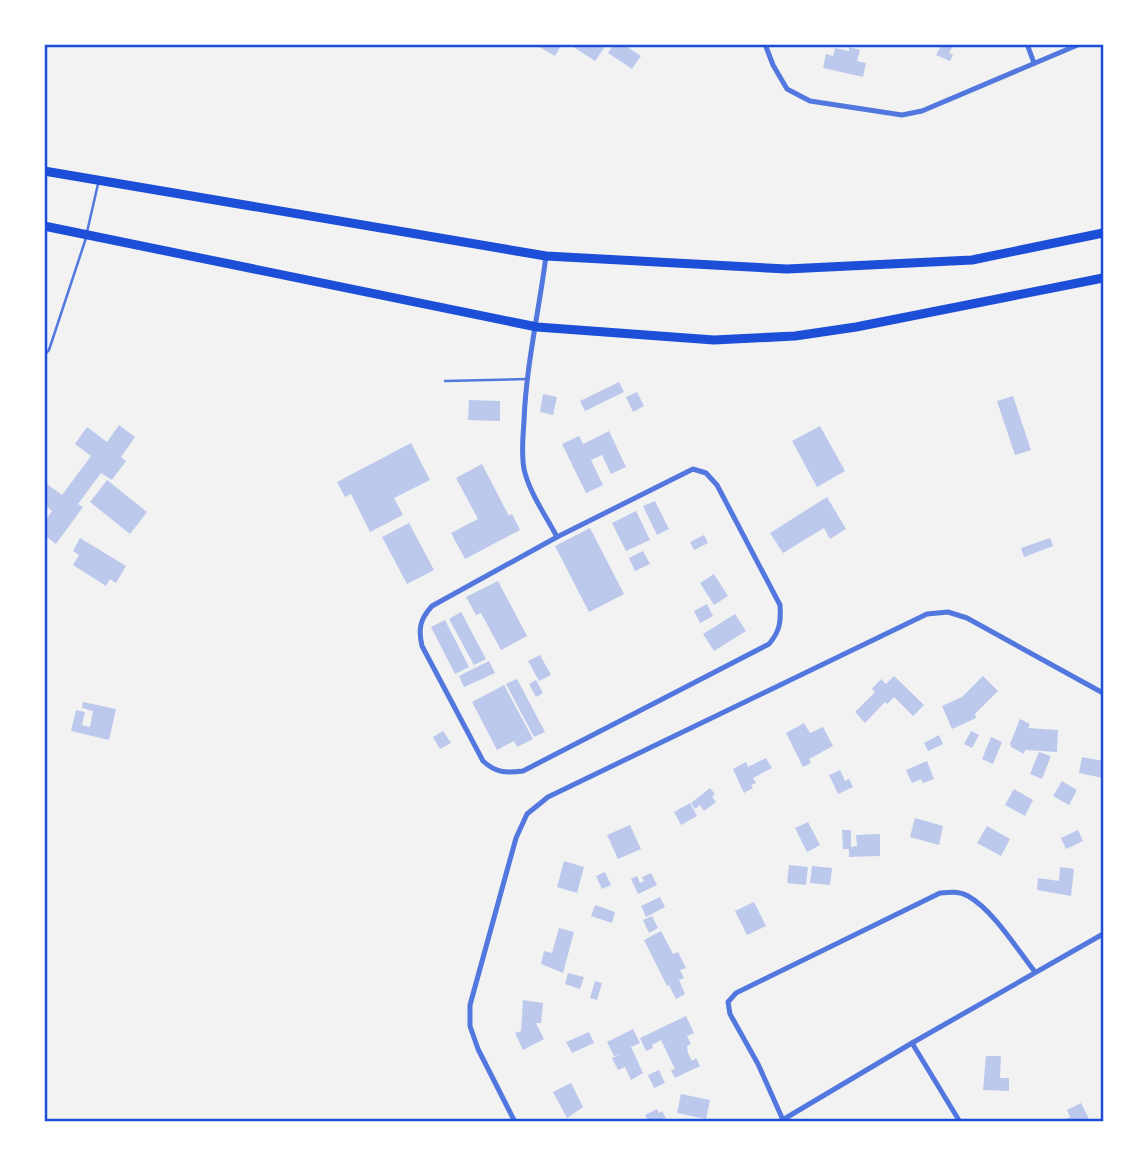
<svg xmlns="http://www.w3.org/2000/svg" width="1147" height="1166" font-family="Inter,sans-serif">
  <style>
    .building { fill: #bdc9ec }
    .lines { fill: none; stroke-linecap: round; stroke-linejoin: round }
    .service { stroke: #5277de; stroke-width: 2.5 }
    .minor { stroke: #5277de; stroke-width: 5 }
    .trunk { stroke: #1d4ed8; stroke-width: 9 }
    .neatline { fill: none; stroke: #1d4ed8; stroke-width: 2.5 }
  </style>
  <rect width="100%" height="100%" fill="#f2f2f2"/>
  <g class="building">
    <polygon points="534,44 562,44 555,56"/>
    <polygon points="569,44 598,44 604,48 595,61"/>
    <polygon points="614,44 623,44 641,56 632,69 608,53"/>
    <polygon points="942,44 954,44 949,53 953,55 950,61 936,55"/>
    <polygon points="849,47 860,50 857,61 866,63 863,77 823,68 826,54 833,56 835,48 849,51"/>
    <polygon points="619,382 624,392 585,411 580,401"/>
    <polygon points="637,392 644,406 633,412 626,397"/>
    <polygon points="543,394 557,397 553,415 540,412"/>
    <polygon points="1013,396 1031,450 1015,455 997,401"/>
    <polygon points="469,400 500,401 500,421 468,420"/>
    <polygon points="119,425 135,437 121,457 126,461 112,480 101,473 78,504 83,507 56,544 44,535 44,523 52,511 44,504 44,482 62,495 91,456 75,444 87,427 107,442"/>
    <polygon points="820,426 845,471 817,487 792,441"/>
    <polygon points="609,431 626,467 611,474 602,455 591,460 603,485 586,493 562,444 579,436 583,444"/>
    <polygon points="411,443 430,480 394,498 403,515 370,532 351,494 345,497 337,482"/>
    <polygon points="482,464 509,516 512,514 520,530 465,559 451,533 478,519 456,478"/>
    <polygon points="107,480 147,512 130,534 90,502"/>
    <polygon points="827,497 846,529 830,539 824,528 783,553 770,533"/>
    <polygon points="655,501 669,529 657,535 643,506"/>
    <polygon points="636,511 650,540 626,551 612,523"/>
    <polygon points="409,523 434,570 407,584 382,537"/>
    <polygon points="590,528 624,594 589,612 555,546"/>
    <polygon points="704,535 708,543 694,550 690,542"/>
    <polygon points="80,538 126,566 116,583 110,579 106,586 73,565 79,555 73,551"/>
    <polygon points="1050,538 1053,546 1024,557 1021,548"/>
    <polygon points="643,551 650,564 635,571 629,558"/>
    <polygon points="714,574 728,596 714,605 700,583"/>
    <polygon points="498,581 527,636 501,650 481,613 476,615 466,597"/>
    <polygon points="707,604 713,616 700,623 694,611"/>
    <polygon points="461,612 486,659 474,665 449,619"/>
    <polygon points="735,614 746,631 714,651 703,634"/>
    <polygon points="445,620 469,667 455,674 431,627"/>
    <polygon points="540,655 551,675 539,681 528,661"/>
    <polygon points="489,661 495,673 464,687 459,676"/>
    <polygon points="894,676 924,705 913,716 894,697 887,704 885,702 865,723 855,712 875,692 872,689 881,679 886,684"/>
    <polygon points="983,676 998,691 975,714 976,718 952,729 942,706 962,697"/>
    <polygon points="517,679 545,732 534,737 506,684"/>
    <polygon points="536,680 543,693 536,697 529,684"/>
    <polygon points="504,685 533,739 517,747 514,741 497,750 472,702"/>
    <polygon points="83,702 116,709 109,740 71,731 76,710 85,712 82,725 90,727 93,711 82,708"/>
    <polygon points="1020,719 1030,724 1028,728 1058,730 1057,752 1025,750 1024,754 1011,747 1010,744"/>
    <polygon points="804,723 810,733 823,727 833,746 809,759 811,763 803,767 786,733"/>
    <polygon points="443,731 451,743 440,749 433,737"/>
    <polygon points="971,731 979,735 972,748 964,744"/>
    <polygon points="939,735 943,744 928,751 924,743"/>
    <polygon points="991,737 1002,742 993,764 982,759"/>
    <polygon points="1039,752 1051,756 1042,779 1030,774"/>
    <polygon points="1082,757 1103,761 1103,778 1079,773"/>
    <polygon points="766,758 772,768 753,778 756,783 751,785 753,788 744,793 733,769 746,762 748,767"/>
    <polygon points="927,761 934,779 923,783 921,779 912,783 906,770"/>
    <polygon points="840,770 845,781 849,779 853,787 838,794 829,775"/>
    <polygon points="1062,781 1077,790 1069,805 1053,796"/>
    <polygon points="710,788 715,794 712,797 716,802 704,811 700,805 695,809 691,803"/>
    <polygon points="1014,789 1033,800 1025,816 1005,805"/>
    <polygon points="690,803 697,816 681,825 674,812"/>
    <polygon points="915,818 943,826 939,845 910,837"/>
    <polygon points="808,822 820,845 807,852 795,828"/>
    <polygon points="630,825 641,849 618,859 607,835"/>
    <polygon points="987,826 1010,839 1001,856 977,843"/>
    <polygon points="842,830 851,830 851,847 857,846 856,835 880,834 880,856 849,857 849,849 843,849"/>
    <polygon points="1078,830 1083,841 1066,849 1061,838"/>
    <polygon points="564,861 584,867 577,893 557,887"/>
    <polygon points="789,865 808,867 806,885 787,883"/>
    <polygon points="812,866 832,868 830,885 810,883"/>
    <polygon points="1060,867 1074,869 1071,896 1037,890 1038,878 1059,881"/>
    <polygon points="605,872 611,885 602,889 596,876"/>
    <polygon points="651,873 657,885 638,894 631,879 637,876 640,883 644,881 642,877"/>
    <polygon points="660,897 665,907 646,917 641,906"/>
    <polygon points="754,902 766,926 747,935 735,911"/>
    <polygon points="595,905 615,912 612,923 591,916"/>
    <polygon points="652,916 658,928 649,933 643,920"/>
    <polygon points="559,928 574,932 563,973 541,964 544,951 552,953"/>
    <polygon points="661,931 673,954 678,952 686,968 680,970 684,978 679,980 685,994 676,999 669,985 667,986 644,940"/>
    <polygon points="568,973 584,977 580,989 565,984"/>
    <polygon points="595,981 602,983 597,1000 590,998"/>
    <polygon points="523,1000 543,1003 541,1023 536,1023 544,1039 523,1050 515,1033 521,1031"/>
    <polygon points="686,1016 694,1033 687,1036 691,1044 687,1046 688,1053 692,1061 696,1058 700,1066 675,1078 671,1070 675,1069 661,1040 652,1045 653,1048 646,1051 640,1038"/>
    <polygon points="633,1029 640,1043 631,1047 643,1073 631,1080 625,1067 618,1070 612,1058 619,1055 614,1056 607,1042"/>
    <polygon points="589,1032 594,1043 572,1053 566,1042"/>
    <polygon points="986,1056 1001,1056 1000,1078 1009,1078 1009,1091 983,1090"/>
    <polygon points="659,1070 665,1083 654,1088 648,1075"/>
    <polygon points="571,1083 583,1107 567,1118 553,1092"/>
    <polygon points="681,1094 710,1100 706,1119 677,1113"/>
    <polygon points="1081,1103 1090,1121 1061,1122 1070,1117 1067,1110"/>
    <polygon points="657,1109 659,1113 662,1111 666,1118 659,1122 649,1122 645,1115"/>
  </g>
  <g class="lines">
    <g class="service">
      <polyline points="87,232 98,184"/>
      <polyline points="44,355 49,350 86,238"/>
      <polyline points="445,381 526,379"/>
    </g>
    <g class="minor">
      <polyline points="765,44 773,65 787,89 810,101 902,115 922,111 1080,44"/>
      <polyline points="1027,44 1034,63"/>
      <path d="M546,256C539,311 526,366 524,421C523,437 521,453 524,469C529,492 546,516 557,537"/>
      <path d="M693,469L706,473L717,485L780,605C781,622 780,631 769,644L523,771C505,773 496,773 483,761L422,646C418,629 420,619 432,606L557,537Z"/>
      <polyline points="912,1043 960,1122"/>
      <path d="M783,1120L758,1064L730,1014L728,1002L736,993L940,893C950,892 959,891 968,896C993,910 1017,949 1035,972"/>
      <polyline points="515,1122 478,1049 470,1026 470,1005 516,838 527,814 548,797 927,614 948,612 967,618 1103,693"/>
      <polyline points="779,1122 912,1043 1103,934"/>
    </g>
    <g class="trunk">
      <polyline points="44,171 546,256 787,269 972,260 1103,233"/>
      <polyline points="44,226 537,327 714,340 795,336 856,327 1103,278"/>
    </g>
  </g>
  <rect width="1147" height="1166" fill="none" stroke="#ffffff" stroke-width="91"/>
  <rect x="46" y="46" width="1056" height="1074" class="neatline"/>
</svg>
